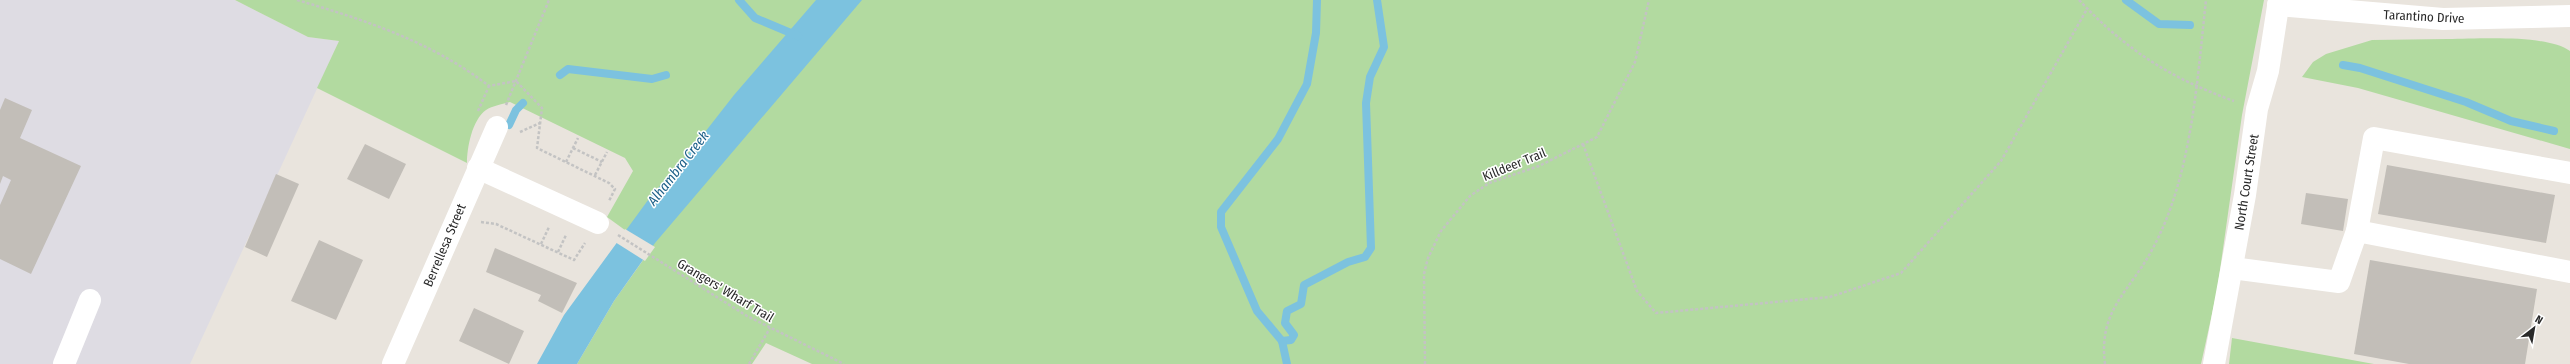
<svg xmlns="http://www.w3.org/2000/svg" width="2570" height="364" font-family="'Fira Sans Condensed',sans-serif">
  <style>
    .industrial { fill: #dedce3 }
    .green { fill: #b2daa0 }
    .water { fill: #7cc2df }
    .pier { fill: #e9e4dd }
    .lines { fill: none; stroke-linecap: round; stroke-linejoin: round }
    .stream { stroke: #7cc2df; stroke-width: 8 }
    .building { fill: #c2beb8 }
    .path { stroke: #c3c3c3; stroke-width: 2.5; stroke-dasharray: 3 2; stroke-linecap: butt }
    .minor { stroke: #fff; stroke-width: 22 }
    .labels { text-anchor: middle; stroke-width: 3; stroke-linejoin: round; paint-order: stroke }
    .street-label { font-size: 13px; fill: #292929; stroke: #fff }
    .water-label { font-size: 14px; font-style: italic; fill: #1e6189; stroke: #fff }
  </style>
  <rect width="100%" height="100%" fill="#e9e4dd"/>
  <polygon class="industrial" points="0,0 235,0 308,37 339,41 190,364 0,364"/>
  <g class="green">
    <path d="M235,0H2264L2242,115L2217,291L2201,364H812L766,343L752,364H577L614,301L651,249L607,217L633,171L625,158L510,102C503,104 492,106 486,110C472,120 467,148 467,163L317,88L339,41L308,37Z"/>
    <path d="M2448,39C2479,39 2546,34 2570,51V149L2358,88L2302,77L2313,62L2326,54L2372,40Z"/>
    <polygon points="2232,338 2374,364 2229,364"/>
  </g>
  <polygon class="water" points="816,0 862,0 655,243 614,301 577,364 537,364 564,315 651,196 684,159 734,95"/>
  <polygon class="pier" points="625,229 655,247 645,261 615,242"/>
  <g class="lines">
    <g class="stream">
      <polyline points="739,0 755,18 798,36"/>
      <polyline points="2126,0 2159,24 2190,25"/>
      <polyline points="2343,65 2360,68 2466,102 2511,121 2554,131"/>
      <polyline points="560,75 568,69 652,79 666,75"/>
      <polyline points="509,125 516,110 523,103"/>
      <polyline points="1282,341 1291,340 1294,335 1285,323 1287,311 1301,304 1304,285 1348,262 1365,257 1371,248 1366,103 1370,77 1384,47 1377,0"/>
      <polyline points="1287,364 1282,341 1257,311 1221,227 1221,212 1278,139 1307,84 1316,33 1317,0"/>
    </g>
  </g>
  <g class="building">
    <polygon points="5,98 32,110 20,138 81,166 31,274 0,259 0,205 11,180 3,176 0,184 0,110"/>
    <polygon points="365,144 406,164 389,199 347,179"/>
    <polygon points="2387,165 2555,195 2546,243 2378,214"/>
    <polygon points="276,174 299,184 267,257 245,247"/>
    <polygon points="2306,193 2348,199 2343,231 2301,224"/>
    <polygon points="319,240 363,260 336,320 291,301"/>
    <polygon points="495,248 577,283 562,313 538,301 541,295 486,272"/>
    <polygon points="2370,260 2537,289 2525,364 2409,364 2354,354"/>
    <polygon points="474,308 524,331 509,364 459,341"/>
  </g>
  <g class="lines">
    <g class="path">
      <path d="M297,0C365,20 432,42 489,86L516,81L542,108L537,148L609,183L615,189L609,201"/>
      <path d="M2079,0C2126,50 2170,78 2234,101"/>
      <polyline points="506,105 549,0"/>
      <polyline points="478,111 489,86"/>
      <polyline points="520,132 540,123"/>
      <polyline points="1583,144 1637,291 1656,313 1830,297 1901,273 2001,161 2087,9"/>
      <polyline points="573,148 602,162"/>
      <polyline points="566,162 578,138"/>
      <polyline points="595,175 607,152"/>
      <polyline points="481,222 496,224 574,260 585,243"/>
      <polyline points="618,235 747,316 844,364"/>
      <polyline points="541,244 549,227"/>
      <polyline points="558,252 566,235"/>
      <polyline points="749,364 770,328"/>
      <polyline points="1425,364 1424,274 1428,258 1441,231 1470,196 1489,183 1539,166 1597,137 1635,62 1649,0"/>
      <path d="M2105,364C2098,309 2130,292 2153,248C2192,175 2197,81 2206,0"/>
    </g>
    <g class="minor">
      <polyline points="2278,5 2443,19 2570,16"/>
      <polyline points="478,168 598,223"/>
      <polyline points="2357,231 2374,138 2570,173"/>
      <polyline points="2232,268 2339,282 2357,231 2570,272"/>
      <polyline points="64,364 90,300"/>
      <polyline points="393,364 497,127"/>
      <polyline points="2214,364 2245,195 2257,109 2268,71 2279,0"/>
    </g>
  </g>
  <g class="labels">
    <g class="street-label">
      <text transform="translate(2424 16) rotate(3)" y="5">Tarantino Drive</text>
      <text transform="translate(1514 164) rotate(-22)" y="5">Killdeer Trail</text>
      <text transform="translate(2246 182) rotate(-81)" y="5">North Court Street</text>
      <text transform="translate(444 245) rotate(-67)" y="5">Berrellesa Street</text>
      <text transform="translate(726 290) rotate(31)" y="5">Grangers' Wharf Trail</text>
    </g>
    <g class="water-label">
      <text transform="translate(678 168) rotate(-52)" y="5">Alhambra Creek</text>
    </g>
  </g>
  <g transform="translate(2534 328) rotate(31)" stroke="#ffffff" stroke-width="3" paint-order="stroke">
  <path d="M0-3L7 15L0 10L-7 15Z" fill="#292929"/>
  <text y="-6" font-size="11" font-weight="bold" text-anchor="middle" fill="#292929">N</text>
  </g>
</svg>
